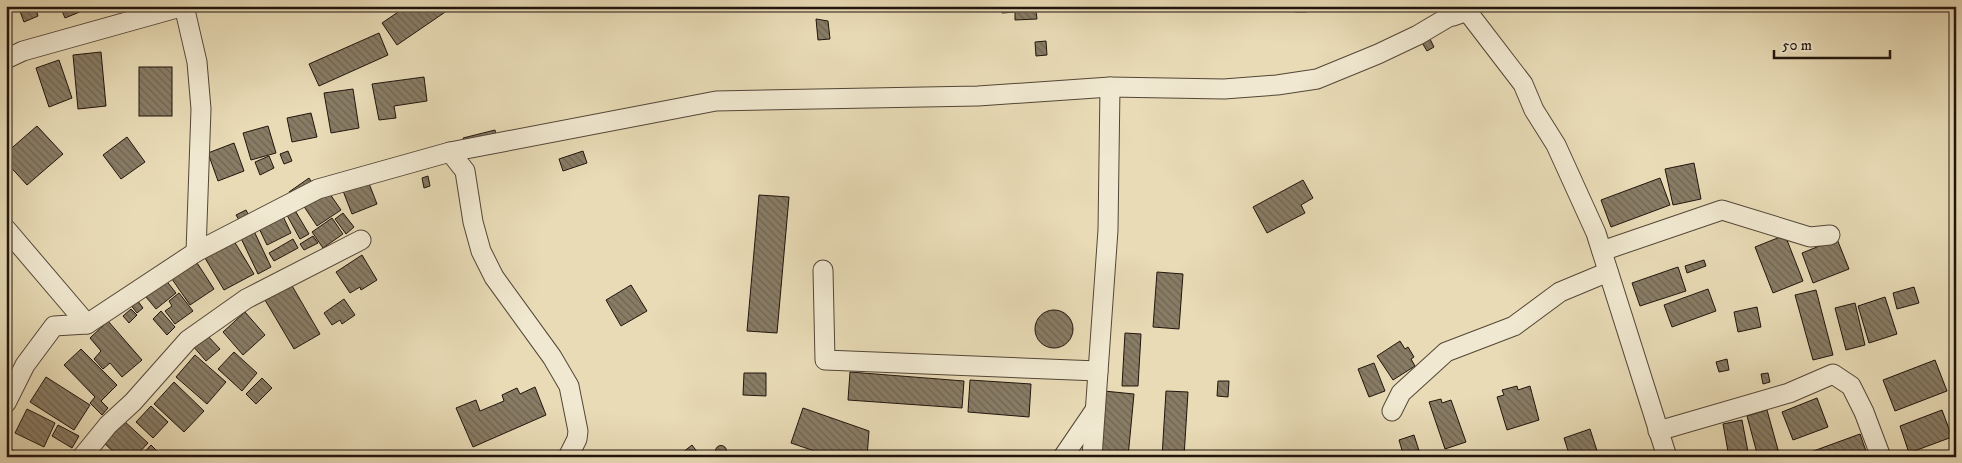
<svg xmlns="http://www.w3.org/2000/svg" width="1962" height="463" font-family="'IM FELL DW Pica',serif">
  <style>
    .building { fill: url(#building-back-hatch); stroke: #21150d }
    .lines { fill: none; stroke-linecap: round; stroke-linejoin: round }
    .minor-casing { stroke: #534637; stroke-width: 21 }
    .minor { stroke: #f0e8d0; stroke-width: 19 }
  </style>
  <defs>
    <pattern id="building-back-hatch" width="6" height="6" patternUnits="userSpaceOnUse" patternTransform="scale(1.25)"><rect width="6" height="6" fill="#887c65"/><path d="M-1 5l2 2M0 0l6 6M5-1l2 2" fill="none" stroke="#6f6452"/></pattern>
  </defs>
  <rect width="100%" height="100%" fill="#e8dbb6"/>
  <filter id="stains"><feTurbulence type="fractalNoise" baseFrequency=".004" numOctaves="4"/><feColorMatrix values="0 0 0 0 .2 0 0 0 0 .09 0 0 0 0 .02 0 0 0 .5 -.17"/></filter>
  <radialGradient id="worn" r=".72"><stop offset=".6" stop-color="#630" stop-opacity="0"/><stop offset="1" stop-color="#630" stop-opacity=".3"/></radialGradient>
  <g class="building">
    <polygon points="18,6 35,6 38,16 24,22"/>
    <polygon points="60,6 86,6 87,9 65,18"/>
    <polygon points="407,6 454,6 397,45 382,23"/>
    <polygon points="1002,6 1048,6 1048,10 1036,11 1037,19 1015,20 1015,12 1002,13"/>
    <polygon points="1294,6 1306,6 1306,12 1295,12"/>
    <polygon points="816,19 828,21 830,39 818,40"/>
    <polygon points="379,33 388,55 319,86 309,64"/>
    <polygon points="1429,37 1434,47 1427,51 1421,41"/>
    <polygon points="1046,41 1047,55 1036,56 1035,42"/>
    <polygon points="101,52 106,106 78,109 73,55"/>
    <polygon points="59,60 72,98 49,107 36,68"/>
    <rect x="139" y="67" width="33" height="49"/>
    <polygon points="424,77 427,101 394,106 396,118 379,120 372,84"/>
    <polygon points="353,89 359,128 331,133 324,93"/>
    <polygon points="311,113 317,137 292,142 287,118"/>
    <polygon points="37,126 63,154 27,185 6,162 6,153"/>
    <polygon points="268,126 276,153 251,160 243,133"/>
    <polygon points="495,130 497,141 466,148 463,138"/>
    <polygon points="127,137 145,162 121,179 103,155"/>
    <polygon points="234,143 244,171 218,181 208,153"/>
    <polygon points="288,151 292,161 284,164 280,154"/>
    <polygon points="583,151 587,163 563,171 559,159"/>
    <polygon points="269,156 274,168 260,175 255,162"/>
    <polygon points="1694,163 1701,199 1673,205 1665,169"/>
    <polygon points="363,168 377,204 352,214 338,178"/>
    <polygon points="428,176 430,186 424,188 422,178"/>
    <polygon points="309,178 315,187 295,200 289,192"/>
    <polygon points="1660,178 1670,205 1611,227 1601,200"/>
    <polygon points="1303,180 1313,198 1301,205 1305,213 1267,233 1253,207"/>
    <polygon points="323,184 341,210 317,226 299,199"/>
    <polygon points="759,195 789,197 777,333 747,331"/>
    <polygon points="290,202 309,234 300,239 282,206"/>
    <polygon points="278,206 291,233 267,245 254,218"/>
    <polygon points="246,210 251,220 242,225 236,215"/>
    <polygon points="343,213 354,227 346,234 335,219"/>
    <polygon points="332,218 343,234 323,248 312,232"/>
    <polygon points="253,229 271,267 258,274 238,232"/>
    <polygon points="1785,235 1803,281 1773,293 1755,247"/>
    <polygon points="313,236 318,243 304,250 300,244"/>
    <polygon points="293,239 298,248 274,261 269,253"/>
    <polygon points="1837,239 1849,269 1813,283 1802,253"/>
    <polygon points="234,241 254,274 224,290 205,258"/>
    <polygon points="190,252 214,289 190,305 165,269"/>
    <polygon points="362,255 377,280 361,290 360,287 350,293 336,272"/>
    <polygon points="1704,260 1706,266 1687,273 1685,266"/>
    <polygon points="1678,267 1686,291 1640,306 1632,283"/>
    <polygon points="1157,272 1183,274 1179,329 1153,327"/>
    <polygon points="161,274 176,293 156,309 141,291"/>
    <polygon points="291,284 320,334 294,349 265,300"/>
    <polygon points="631,285 647,311 621,326 606,300"/>
    <polygon points="1914,287 1919,303 1897,309 1893,293"/>
    <polygon points="1708,289 1716,311 1672,327 1664,305"/>
    <polygon points="1816,290 1833,355 1813,360 1795,295"/>
    <polygon points="132,293 143,308 137,313 125,298"/>
    <polygon points="179,293 193,311 175,324 165,311 172,306 169,301"/>
    <polygon points="1885,297 1897,334 1869,343 1858,306"/>
    <polygon points="344,299 355,315 342,324 340,320 332,325 324,313"/>
    <polygon points="1855,303 1865,345 1846,350 1835,308"/>
    <polygon points="1757,307 1761,327 1738,332 1734,312"/>
    <polygon points="131,309 137,315 129,323 123,316"/>
    <circle cx="1054" cy="329" r="19"/>
    <polygon points="161,311 175,327 167,335 153,319"/>
    <polygon points="245,312 265,335 243,355 223,332"/>
    <polygon points="108,321 142,360 122,377 110,363 103,369 94,359 101,351 90,338"/>
    <polygon points="205,333 220,349 206,361 192,345"/>
    <polygon points="1125,333 1141,334 1138,386 1122,386"/>
    <polygon points="1400,341 1405,349 1408,347 1414,357 1411,359 1415,366 1393,380 1377,356"/>
    <polygon points="81,349 117,385 101,401 108,408 102,415 90,403 95,397 64,365"/>
    <polygon points="234,352 257,373 242,391 218,369"/>
    <polygon points="195,355 226,382 207,404 176,377"/>
    <polygon points="1727,359 1729,370 1719,372 1716,362"/>
    <polygon points="1935,360 1947,391 1895,411 1883,380"/>
    <polygon points="1374,363 1385,391 1369,397 1358,369"/>
    <polygon points="850,372 964,381 962,408 848,400"/>
    <polygon points="744,373 766,373 766,396 743,395"/>
    <polygon points="1768,373 1770,382 1763,384 1761,374"/>
    <polygon points="46,377 90,405 74,430 30,402"/>
    <polygon points="262,378 272,388 256,404 246,394"/>
    <polygon points="970,380 1031,384 1029,417 968,412"/>
    <polygon points="1218,381 1229,381 1228,397 1217,396"/>
    <polygon points="174,382 204,411 184,432 154,404"/>
    <polygon points="1517,386 1518,390 1530,386 1539,420 1507,430 1497,397 1504,395 1502,390"/>
    <polygon points="535,387 546,415 473,447 456,408 476,400 480,411 504,401 502,395 517,388 520,394"/>
    <polygon points="1104,391 1134,394 1128,457 1098,457"/>
    <polygon points="1166,391 1188,392 1184,457 1162,457"/>
    <polygon points="1817,398 1828,427 1793,440 1782,412"/>
    <polygon points="1441,399 1442,403 1451,400 1466,442 1445,449 1429,402"/>
    <polygon points="151,406 168,422 153,438 136,422"/>
    <polygon points="803,408 869,431 867,457 832,457 791,443"/>
    <polygon points="27,409 55,423 44,447 15,433"/>
    <polygon points="1767,410 1780,457 1758,457 1747,416"/>
    <polygon points="1942,410 1952,437 1909,453 1900,426"/>
    <polygon points="123,420 148,443 135,457 119,457 103,442"/>
    <polygon points="1742,420 1749,457 1729,457 1723,424"/>
    <polygon points="58,425 79,436 72,448 52,436"/>
    <polygon points="1590,429 1599,457 1570,457 1564,438"/>
    <polygon points="1860,434 1868,457 1809,457 1808,453"/>
    <polygon points="1414,435 1421,457 1404,457 1399,440"/>
    <polygon points="151,445 159,453 155,457 140,457"/>
    <polygon points="692,445 701,457 677,457"/>
    <circle cx="721" cy="451" r="5.5"/>
    <polygon points="12,450 25,457 8,457"/>
  </g>
  <g class="lines">
    <g class="minor-casing">
      <g id="minor">
        <polyline points="184,6 197,62 201,109 196,252"/>
        <polyline points="1453,16 1467,11 1523,84 1534,110 1556,145 1596,233 1667,457"/>
        <polyline points="6,59 23,51 184,6"/>
        <polyline points="450,152 465,171 473,222 481,251 494,277 552,357 569,386 578,431 577,439 568,457"/>
        <polyline points="6,229 87,324"/>
        <polyline points="1602,251 1722,210 1810,237 1830,235"/>
        <polyline points="823,270 825,360 1098,371"/>
        <polyline points="6,403 25,365 54,326 87,324 196,252 318,189 450,152 716,101 978,96 1110,87 1224,89 1277,85 1317,79 1378,54 1418,35 1467,6"/>
        <polyline points="1392,411 1401,393 1446,352 1514,326 1560,292 1608,272"/>
        <polyline points="1658,431 1789,393 1833,374 1851,386 1864,412 1881,457"/>
        <polyline points="82,457 108,425 133,402 188,340 246,299 361,240"/>
        <polyline points="1063,457 1095,410"/>
        <polyline points="1092,457 1108,230 1110,87"/>
      </g>
    </g>
    <use href="#minor" class="minor"/>
  </g>
  <rect width="1962" height="463" fill="none" stroke="#e8dbb6" stroke-width="25"/>
  <rect x="8" y="8" width="1947" height="448" fill="none" stroke="#21150d" stroke-width="2.5"/>
  <rect x="12" y="12" width="1937" height="438" fill="none" stroke="#21150d"/>
  <path d="M1774 50v8h116v-8" fill="none" stroke="#21150d" stroke-width="2.5"/>
  <text x="1782" y="50" font-size="15" fill="#21150d" stroke="#f0e8d0" stroke-width="4" paint-order="stroke">50 m</text>
  <rect width="100%" height="100%" filter="url(#stains)"/>
  <rect width="100%" height="100%" fill="url(#worn)"/>
</svg>
